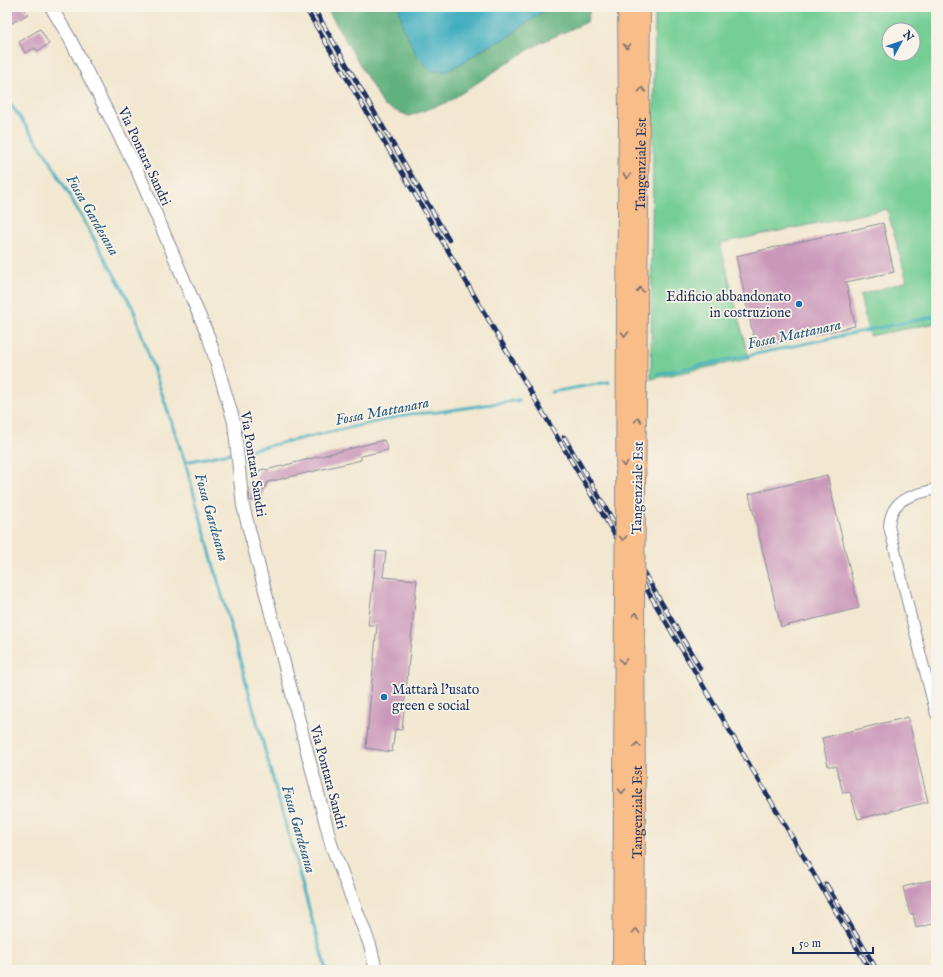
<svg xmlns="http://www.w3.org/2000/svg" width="943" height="977" font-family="'IM FELL English',serif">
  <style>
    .green { fill: #75ce94; stroke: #487e79; fill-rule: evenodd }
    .forest { fill: #60b17e; stroke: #3e706e }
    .water { fill: #41aebf; stroke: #2e6e8e }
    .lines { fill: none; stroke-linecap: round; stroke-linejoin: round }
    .stream { stroke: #41aebf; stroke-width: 3 }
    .building { fill: #ca97b9 }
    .minor-casing { stroke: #868b97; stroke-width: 12 }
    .tertiary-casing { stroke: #868b97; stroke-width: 14 }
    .trunk-casing { stroke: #868b97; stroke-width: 18 }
    .minor { stroke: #fff; stroke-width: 10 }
    .tertiary { stroke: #fff; stroke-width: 12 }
    .trunk { stroke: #f8bd88; stroke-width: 16 }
    .rail-casing { stroke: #1b2f5e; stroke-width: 4.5 }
    .rail { stroke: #f7f3e8; stroke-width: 3; stroke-dasharray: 9; stroke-linecap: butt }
    .trunk-bridge-casing { stroke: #868b97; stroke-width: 18; stroke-linecap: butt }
    .trunk-bridge { stroke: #f8bd88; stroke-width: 16 }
    .oneway { stroke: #7e6f71 }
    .poi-dot { fill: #1f6fb2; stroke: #f7f3e8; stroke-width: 1.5 }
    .labels { text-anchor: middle; stroke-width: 3.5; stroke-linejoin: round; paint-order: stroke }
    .street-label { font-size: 14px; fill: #1b2f5e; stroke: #f7f3e8 }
    .poi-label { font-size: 14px; fill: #1b2f5e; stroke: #f7f3e8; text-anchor: end }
    .water-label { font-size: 15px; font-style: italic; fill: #285b80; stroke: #f7f3e8 }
  </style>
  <rect width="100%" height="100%" fill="#f7f3e8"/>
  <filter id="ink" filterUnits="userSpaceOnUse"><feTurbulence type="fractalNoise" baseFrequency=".025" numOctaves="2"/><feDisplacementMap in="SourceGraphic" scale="8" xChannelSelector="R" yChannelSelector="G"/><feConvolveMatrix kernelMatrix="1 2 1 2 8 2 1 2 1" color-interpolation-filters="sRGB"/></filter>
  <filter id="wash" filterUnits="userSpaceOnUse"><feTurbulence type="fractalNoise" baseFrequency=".012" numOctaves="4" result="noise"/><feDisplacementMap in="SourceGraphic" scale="16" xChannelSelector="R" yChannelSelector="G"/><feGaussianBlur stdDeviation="0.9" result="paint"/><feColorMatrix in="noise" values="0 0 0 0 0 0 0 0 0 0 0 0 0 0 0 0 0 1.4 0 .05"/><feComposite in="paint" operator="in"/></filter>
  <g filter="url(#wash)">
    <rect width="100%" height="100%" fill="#f2e7d0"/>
    <path class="green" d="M655,7H936V323L869,336L860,295L907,281L887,209L720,243L749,359L651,379L652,225ZM889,30H913V54H889Z"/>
    <polygon class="forest" points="326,7 399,7 403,27 432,71 447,71 472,57 549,7 590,7 590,9 587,22 542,42 515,58 448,102 409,116 384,106"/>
    <polygon class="water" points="399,7 549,7 506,38 486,47 472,57 447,71 432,71 417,56 403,27"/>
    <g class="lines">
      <g class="stream">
        <polyline points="7,99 49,159 133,308 185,462 326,970"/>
        <path d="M657,374C750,356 843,335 936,316"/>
        <polyline points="551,392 609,382"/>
        <polyline points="250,450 410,414 438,412 519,400"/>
        <polyline points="185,462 230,453"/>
      </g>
    </g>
    <g id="blocks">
      <g class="building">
        <polygon points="7,7 23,7 28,14 7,26"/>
        <polygon points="40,29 49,44 37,51 35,48 25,53 19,42"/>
        <polygon points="883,223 894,272 846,282 855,326 756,348 736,256"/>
        <polygon points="384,440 388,450 361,456 361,460 268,482 262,493 262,497 250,501 249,489 260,470 265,469 266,470"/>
        <polygon points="827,475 859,608 781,627 749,494"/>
        <polygon points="376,551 386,552 383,577 417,580 402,730 395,729 392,752 366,748 377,625 368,625 374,576"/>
        <polygon points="908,717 928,802 858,819 850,792 843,793 836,766 828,766 822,738"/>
        <polygon points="936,879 936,923 916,928 913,913 910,914 903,887"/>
      </g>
    </g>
  </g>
  <g filter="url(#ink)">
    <use href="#blocks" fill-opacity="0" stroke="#868b97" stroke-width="1"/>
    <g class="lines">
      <g class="minor-casing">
        <path id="minor" d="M936,489C914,495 891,497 889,526L912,621L936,714"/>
      </g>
      <g class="tertiary-casing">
        <polyline id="tertiary" points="51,7 70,39 137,170 209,338 234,422 243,506 332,847 370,945 376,970"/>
      </g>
      <g class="trunk-casing">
        <g id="trunk">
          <polyline points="624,499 625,308 627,116 626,7"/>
          <path id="s1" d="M637,501L642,7"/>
          <polyline points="621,970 623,594"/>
          <path id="s2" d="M636,970L637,818L636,592"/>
        </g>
      </g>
      <use href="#minor" class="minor"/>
      <use href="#tertiary" class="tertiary"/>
      <use href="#trunk" class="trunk"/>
      <g class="rail-casing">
        <g id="rail">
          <polyline points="305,7 870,970"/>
          <polyline points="313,7 449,240"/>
          <polyline points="564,437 700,668"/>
          <polyline points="826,884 877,970"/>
        </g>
      </g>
      <use href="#rail" class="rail"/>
      <g class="trunk-bridge-casing">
        <g id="trunk-bridge">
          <polyline points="636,592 637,501"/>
          <polyline points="623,594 624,499"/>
        </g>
      </g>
      <use href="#trunk-bridge" class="trunk-bridge"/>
    </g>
    <defs><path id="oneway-chevron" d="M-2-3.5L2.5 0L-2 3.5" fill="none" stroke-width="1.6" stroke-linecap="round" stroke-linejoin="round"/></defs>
    <g class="oneway">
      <use href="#oneway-chevron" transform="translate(627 46) rotate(89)"/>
      <use href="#oneway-chevron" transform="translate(642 90) rotate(-90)"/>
      <use href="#oneway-chevron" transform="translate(627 176) rotate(91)"/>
      <use href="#oneway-chevron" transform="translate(640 290) rotate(-89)"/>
      <use href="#oneway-chevron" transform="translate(625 334) rotate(90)"/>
      <use href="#oneway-chevron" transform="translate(638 420) rotate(-89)"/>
      <use href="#oneway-chevron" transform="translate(624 464) rotate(90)"/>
      <use href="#oneway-chevron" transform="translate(623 538) rotate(91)"/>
      <use href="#oneway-chevron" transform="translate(636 615) rotate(-90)"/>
      <use href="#oneway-chevron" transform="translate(623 661) rotate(90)"/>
      <use href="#oneway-chevron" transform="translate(637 745) rotate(-90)"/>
      <use href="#oneway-chevron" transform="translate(622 791) rotate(90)"/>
      <use href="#oneway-chevron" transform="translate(636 931) rotate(-90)"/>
    </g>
  </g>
  <g class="poi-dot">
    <circle cx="799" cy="304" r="4"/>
    <circle cx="384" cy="697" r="4"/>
  </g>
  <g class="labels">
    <g class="street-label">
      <text transform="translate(145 156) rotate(65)" y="5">Via Pontara Sandri</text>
      <text dy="5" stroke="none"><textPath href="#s1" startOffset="337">Tangenziale Est</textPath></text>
      <text transform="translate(254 464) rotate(81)" y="5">Via Pontara Sandri</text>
      <text transform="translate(637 488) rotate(-89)" y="5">Tangenziale Est</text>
      <text transform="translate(329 777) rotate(75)" y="5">Via Pontara Sandri</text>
      <text dy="5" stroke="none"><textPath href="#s2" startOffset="158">Tangenziale Est</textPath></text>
    </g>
    <g class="poi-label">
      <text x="791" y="301">Edificio abbandonato<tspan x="791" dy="16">in costruzione</tspan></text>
      <text x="392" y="694" text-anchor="start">Mattarà l'usato<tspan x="392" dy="16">green e social</tspan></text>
    </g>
    <g class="water-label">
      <text transform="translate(93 215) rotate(60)" y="5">Fossa Gardesana</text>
      <text transform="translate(794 334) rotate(-12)" y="5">Fossa Mattanara</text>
      <text transform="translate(382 411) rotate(-11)" y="5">Fossa Mattanara</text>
      <text transform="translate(212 517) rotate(74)" y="5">Fossa Gardesana</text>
      <text transform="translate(299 829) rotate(74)" y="5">Fossa Gardesana</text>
    </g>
  </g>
  <rect width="943" height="977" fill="none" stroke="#f7f3e8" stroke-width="24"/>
  <g transform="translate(901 42) rotate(50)"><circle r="19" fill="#f7f3e8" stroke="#9fa5b1"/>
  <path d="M0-3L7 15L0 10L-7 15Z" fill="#1f6fb2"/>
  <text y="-6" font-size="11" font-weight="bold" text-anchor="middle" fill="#1b2f5e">N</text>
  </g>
  <path d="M793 947v6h80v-6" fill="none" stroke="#1b2f5e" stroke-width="2"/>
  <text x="799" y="947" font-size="12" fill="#1b2f5e" stroke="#f7f3e8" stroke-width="3" paint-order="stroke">50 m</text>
</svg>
